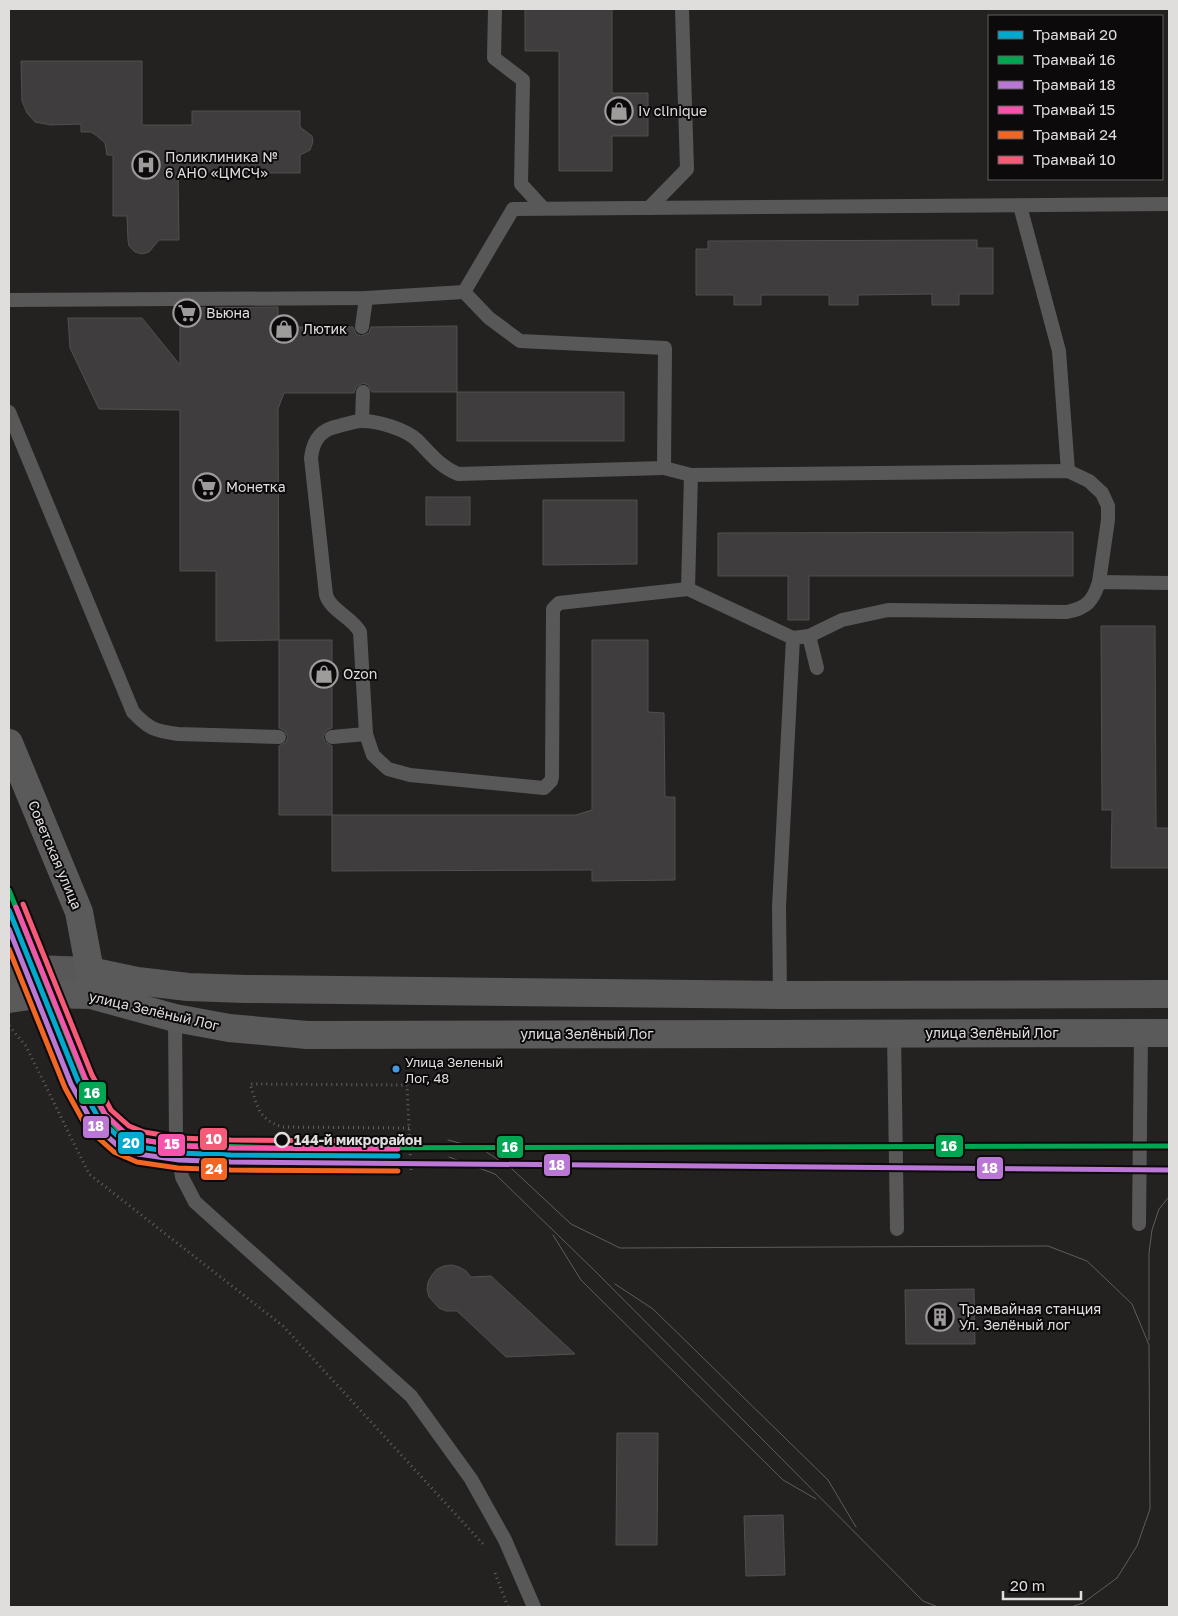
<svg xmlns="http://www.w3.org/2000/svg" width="1178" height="1616" font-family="'Golos Text',sans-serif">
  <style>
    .building { fill: #3f3d3d; stroke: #524f4f }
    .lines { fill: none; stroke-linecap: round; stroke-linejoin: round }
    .path { stroke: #626161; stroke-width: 3; stroke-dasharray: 1 4; stroke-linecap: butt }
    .service { stroke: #595858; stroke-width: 14 }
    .tertiary { stroke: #595858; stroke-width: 28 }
    .secondary { stroke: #5b5a5a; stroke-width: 28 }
    .tram { stroke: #5e5c5c; stroke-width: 1 }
    .tram-1-casing { stroke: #0c0a0b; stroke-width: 9 }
    .tram-2-casing { stroke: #0c0a0b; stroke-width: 9 }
    .tram-3-casing { stroke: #0c0a0b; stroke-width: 9 }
    .tram-4-casing { stroke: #0c0a0b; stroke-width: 9 }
    .tram-5-casing { stroke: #0c0a0b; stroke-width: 9 }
    .tram-6-casing { stroke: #0c0a0b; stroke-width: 9 }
    .tram-1 { stroke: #00a9ce; stroke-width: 5 }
    .tram-2 { stroke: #00a651; stroke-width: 5 }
    .tram-3 { stroke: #ba77d6; stroke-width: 5 }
    .tram-4 { stroke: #f653ac; stroke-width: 5 }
    .tram-5 { stroke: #f26522; stroke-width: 5 }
    .tram-6 { stroke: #f75a77; stroke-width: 5 }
    .bus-dot { fill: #4699e1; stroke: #0c0a0b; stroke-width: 2 }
    .stop-dot { fill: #0c0a0b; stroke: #e0dddd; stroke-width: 2.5 }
    .labels { text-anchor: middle; stroke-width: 4; stroke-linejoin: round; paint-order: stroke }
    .bus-label { font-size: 13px; fill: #e0dddd; stroke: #0c0a0b; text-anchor: start }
    .poi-label { font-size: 14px; fill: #e0dddd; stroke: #0c0a0b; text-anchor: start }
    .street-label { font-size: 14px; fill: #e0dddd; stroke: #0c0a0b }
    .stop-label { font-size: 14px; font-weight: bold; fill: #e0dddd; stroke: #0c0a0b; text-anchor: start }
    .line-badge { stroke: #0c0a0b; stroke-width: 2 }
    .badge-label { font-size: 14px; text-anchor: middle; font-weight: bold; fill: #fff }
  </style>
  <rect width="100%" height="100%" fill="#242121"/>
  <g class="building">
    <polygon points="525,9 612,9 612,93 648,93 648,136 612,136 612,171 559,171 559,51 525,51"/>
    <polygon points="21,61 142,61 142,125 192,125 192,111 300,111 300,127 312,136 313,142 310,150 300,155 300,173 178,173 179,240 159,240 149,252 142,254 135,252 129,246 128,240 127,216 113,216 113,155 107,155 105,143 97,136 91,132 81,132 81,124 51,125 35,122 27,113 22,101"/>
    <polygon points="977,240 977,248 993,248 993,294 959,294 959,305 932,305 932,294 858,295 858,305 829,305 829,295 761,295 761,305 734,305 734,295 696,295 696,249 708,249 708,241"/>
    <polygon points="278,307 278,327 353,327 356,334 361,336 369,333 371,327 457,326 457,392 372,392 368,385 363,383 356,387 354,393 284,393 278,409 279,640 216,641 216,571 180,571 180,410 99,409 70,348 68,318 142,318 180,365 180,308"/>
    <rect x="457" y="392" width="167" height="49"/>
    <rect x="426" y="497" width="44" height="28"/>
    <polygon points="543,500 637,500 637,564 543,565"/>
    <polygon points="1073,532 1073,576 809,576 809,620 788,620 788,576 718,576 718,533"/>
    <polygon points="1101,626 1155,626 1156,828 1169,828 1169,868 1111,868 1112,810 1102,810"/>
    <polygon points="279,640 332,640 332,728 327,730 323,737 325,742 332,746 332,815 279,815 279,746 286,742 288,737 284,730 279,728"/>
    <polygon points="592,640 648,640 648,712 664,713 665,797 675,797 675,880 592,881 592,870 332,871 332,815 576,815 592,810"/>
    <polygon points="452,1265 459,1267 466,1271 471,1277 491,1276 575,1354 506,1357 457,1311 446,1311 439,1308 429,1297 427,1289 428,1282 432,1275 437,1269 444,1266"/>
    <polygon points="974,1289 975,1344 906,1344 905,1290"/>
    <polygon points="617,1433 658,1433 657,1545 616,1545"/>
    <polygon points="783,1515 785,1575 746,1576 744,1516"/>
  </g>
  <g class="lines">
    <g class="path">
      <polyline points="9,1026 26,1046 89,1174 283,1326 483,1544"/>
      <path d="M409,1128L282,1127C257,1118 258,1107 250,1084L407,1085L411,1170"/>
      <polyline points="495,1573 508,1607"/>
    </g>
    <g class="service">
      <polyline points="495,9 494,58 523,80 521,184 543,208"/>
      <polyline points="1020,206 1059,351 1068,471"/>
      <polyline points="649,208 687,169 682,9"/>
      <polyline points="464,292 489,318 520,341 665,348 664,468 691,475"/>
      <polyline points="9,300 366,298 464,292 513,209 1169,204"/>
      <polyline points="362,327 366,298"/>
      <path d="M9,412L133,712C149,729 155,731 178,734L279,737"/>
      <polyline points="362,421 363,392"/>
      <polyline points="688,589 691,475 1068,471 1089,481 1102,493 1108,506 1108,520 1099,582"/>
      <polyline points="809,636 817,668"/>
      <path d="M793,638L809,636L842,620L888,610L1067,612C1087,608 1093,601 1099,582L1169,583"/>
      <path d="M366,734L360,632C352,617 331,611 326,595L311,458C313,440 321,429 339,426C346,424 355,421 362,421C378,421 405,429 417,440C430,453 440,467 458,474L664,468"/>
      <polyline points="332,737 366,734 373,755 388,769 410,775 544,788 551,781 552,777 553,613 553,609 559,603 688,589 793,638 779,907 780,995"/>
      <polyline points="175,1018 176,1138 182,1177 195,1202 411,1396 471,1479 505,1540 534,1607"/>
      <polyline points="894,1034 897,1229"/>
      <polyline points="1139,1224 1141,1033"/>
    </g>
    <polyline class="tertiary" points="9,973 32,969 90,971"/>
    <g class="secondary">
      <polyline points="9,743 79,912 90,971 91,989"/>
      <polyline points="90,971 137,981 188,987 245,989 780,995 1169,994"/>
      <polyline points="9,999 43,994 91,995 175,1018 229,1028 307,1035 1169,1033"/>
    </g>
    <g class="tram">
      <polyline points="448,1140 482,1149 512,1169 571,1224 620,1248 1048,1246 1087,1261 1132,1304 1149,1345 1150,1509 1137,1546 1117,1578 1083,1603 1071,1607"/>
      <polyline points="449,1157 495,1174 596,1272 923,1601 938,1607"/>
      <polyline points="553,1235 581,1280 783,1480 816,1499"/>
      <polyline points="615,1284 653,1309 828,1480 856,1527"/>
      <polyline points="1149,1340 1149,1253 1152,1230 1159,1209 1169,1197"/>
    </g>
    <g class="tram-1-casing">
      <polyline id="tram-1" points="9,910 78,1081 99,1119 121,1139 140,1147 179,1153 231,1155 398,1156"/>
    </g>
    <g class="tram-2-casing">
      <polyline id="tram-2" points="9,890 84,1078 103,1112 119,1130 137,1139 175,1145 282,1148 1169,1146"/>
    </g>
    <g class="tram-3-casing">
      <polyline id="tram-3" points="9,929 71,1084 93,1124 117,1145 138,1154 179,1160 231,1162 1169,1170"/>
    </g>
    <g class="tram-4-casing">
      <polyline id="tram-4" points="16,907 85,1078 105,1114 125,1133 142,1140 180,1146 231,1148 398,1149"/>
    </g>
    <g class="tram-5-casing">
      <polyline id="tram-5" points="9,949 65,1088 87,1128 114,1152 137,1162 178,1168 231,1170 398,1171"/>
    </g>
    <g class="tram-6-casing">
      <polyline id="tram-6" points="23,904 92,1075 111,1110 129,1126 144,1132 180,1138 231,1140 398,1141"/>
    </g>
    <use href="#tram-1" class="tram-1"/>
    <use href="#tram-2" class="tram-2"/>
    <use href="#tram-3" class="tram-3"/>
    <use href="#tram-4" class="tram-4"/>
    <use href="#tram-5" class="tram-5"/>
    <use href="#tram-6" class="tram-6"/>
  </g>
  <defs>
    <g id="shop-ring" transform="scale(1.4375)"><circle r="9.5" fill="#0c0a0b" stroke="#9e9b9b" stroke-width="1.5"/><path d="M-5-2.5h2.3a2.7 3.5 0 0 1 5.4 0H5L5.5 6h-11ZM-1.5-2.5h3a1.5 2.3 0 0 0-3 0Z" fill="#9e9b9b"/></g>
    <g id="hospital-ring" transform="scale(1.4375)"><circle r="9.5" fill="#0c0a0b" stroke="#9e9b9b" stroke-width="1.5"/><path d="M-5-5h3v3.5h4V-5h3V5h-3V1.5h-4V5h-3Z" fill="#9e9b9b"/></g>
    <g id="supermarket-ring" transform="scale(1.4375)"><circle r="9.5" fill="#0c0a0b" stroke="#9e9b9b" stroke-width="1.5"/><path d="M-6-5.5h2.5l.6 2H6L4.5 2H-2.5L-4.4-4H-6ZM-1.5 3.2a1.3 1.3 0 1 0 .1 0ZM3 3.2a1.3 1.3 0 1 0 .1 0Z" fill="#9e9b9b"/></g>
    <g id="building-ring" transform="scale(1.4375)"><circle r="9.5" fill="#0c0a0b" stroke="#9e9b9b" stroke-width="1.5"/><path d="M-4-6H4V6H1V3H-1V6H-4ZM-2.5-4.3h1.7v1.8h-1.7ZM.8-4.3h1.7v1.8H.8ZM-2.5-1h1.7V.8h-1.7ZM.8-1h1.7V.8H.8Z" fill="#9e9b9b"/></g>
  </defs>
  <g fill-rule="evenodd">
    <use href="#shop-ring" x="619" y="111"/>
    <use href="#hospital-ring" x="146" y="165"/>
    <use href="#supermarket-ring" x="187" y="313"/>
    <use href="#shop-ring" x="284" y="329"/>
    <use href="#supermarket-ring" x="207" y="487"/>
    <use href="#shop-ring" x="324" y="674"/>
    <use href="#building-ring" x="940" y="1317"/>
  </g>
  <circle class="bus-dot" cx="396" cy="1069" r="4.5"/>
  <circle class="stop-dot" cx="282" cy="1140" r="7"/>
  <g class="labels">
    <g class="bus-label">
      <text x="405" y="1067">Улица Зеленый<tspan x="405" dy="16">Лог, 48</tspan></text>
    </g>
    <g class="poi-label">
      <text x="638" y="116">Iv clinique</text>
      <text x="165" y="162">Поликлиника №<tspan x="165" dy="16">6 АНО «ЦМСЧ»</tspan></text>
      <text x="206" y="318">Вьюна</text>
      <text x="303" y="334">Лютик</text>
      <text x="226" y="492">Монетка</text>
      <text x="343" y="679">Ozon</text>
      <text x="959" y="1314">Трамвайная станция<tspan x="959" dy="16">Ул. Зелёный лог</tspan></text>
    </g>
    <g class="street-label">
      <text transform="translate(55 855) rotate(67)" y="5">Советская улица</text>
      <text transform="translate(154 1011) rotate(13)" y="5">улица Зелёный Лог</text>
      <text x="992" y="1038">улица Зелёный Лог</text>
      <text x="587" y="1039">улица Зелёный Лог</text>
    </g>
    <g class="stop-label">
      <text x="294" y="1145">144-й микрорайон</text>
    </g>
  </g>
  <g class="line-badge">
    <rect x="78" y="1081" width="29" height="24" rx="5" fill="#00a651"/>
    <rect x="82" y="1115" width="28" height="24" rx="5" fill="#ba77d6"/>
    <rect x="199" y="1127" width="29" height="24" rx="5" fill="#f75a77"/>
    <rect x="117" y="1131" width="28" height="24" rx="5" fill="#00a9ce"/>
    <rect x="157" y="1133" width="29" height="24" rx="5" fill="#f653ac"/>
    <rect x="935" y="1134" width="29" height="24" rx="5" fill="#00a651"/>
    <rect x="496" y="1135" width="28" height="24" rx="5" fill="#00a651"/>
    <rect x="543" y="1153" width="28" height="24" rx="5" fill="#ba77d6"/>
    <rect x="976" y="1156" width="28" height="24" rx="5" fill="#ba77d6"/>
    <rect x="200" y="1157" width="28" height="24" rx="5" fill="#f26522"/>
  </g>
  <g class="badge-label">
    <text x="92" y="1098">16</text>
    <text x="96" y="1131">18</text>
    <text x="214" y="1144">10</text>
    <text x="131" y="1148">20</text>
    <text x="172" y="1149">15</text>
    <text x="949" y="1151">16</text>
    <text x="510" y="1152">16</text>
    <text x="557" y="1170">18</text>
    <text x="990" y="1173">18</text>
    <text x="214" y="1174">24</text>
  </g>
  <rect width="1178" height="1616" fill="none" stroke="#e0dddd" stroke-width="20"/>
  <rect x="988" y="15" width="175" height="165" fill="#0c0a0b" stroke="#615e5f"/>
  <rect x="998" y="31" width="25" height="8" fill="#00a9ce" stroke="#615e5f"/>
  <text x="1033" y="40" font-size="15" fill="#e0dddd">Трамвай 20</text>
  <rect x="998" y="56" width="25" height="8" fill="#00a651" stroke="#615e5f"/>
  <text x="1033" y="65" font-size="15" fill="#e0dddd">Трамвай 16</text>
  <rect x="998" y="81" width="25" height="8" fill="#ba77d6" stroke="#615e5f"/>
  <text x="1033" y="90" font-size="15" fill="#e0dddd">Трамвай 18</text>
  <rect x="998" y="106" width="25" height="8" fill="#f653ac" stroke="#615e5f"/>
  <text x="1033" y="115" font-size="15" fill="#e0dddd">Трамвай 15</text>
  <rect x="998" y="131" width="25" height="8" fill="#f26522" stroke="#615e5f"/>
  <text x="1033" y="140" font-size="15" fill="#e0dddd">Трамвай 24</text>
  <rect x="998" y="156" width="25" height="8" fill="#f75a77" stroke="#615e5f"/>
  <text x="1033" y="165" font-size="15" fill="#e0dddd">Трамвай 10</text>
  <path d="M1003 1591v8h78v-8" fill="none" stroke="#e0dddd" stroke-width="2.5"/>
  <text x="1010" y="1591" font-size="15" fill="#e0dddd" stroke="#0c0a0b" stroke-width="4" paint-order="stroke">20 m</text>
</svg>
